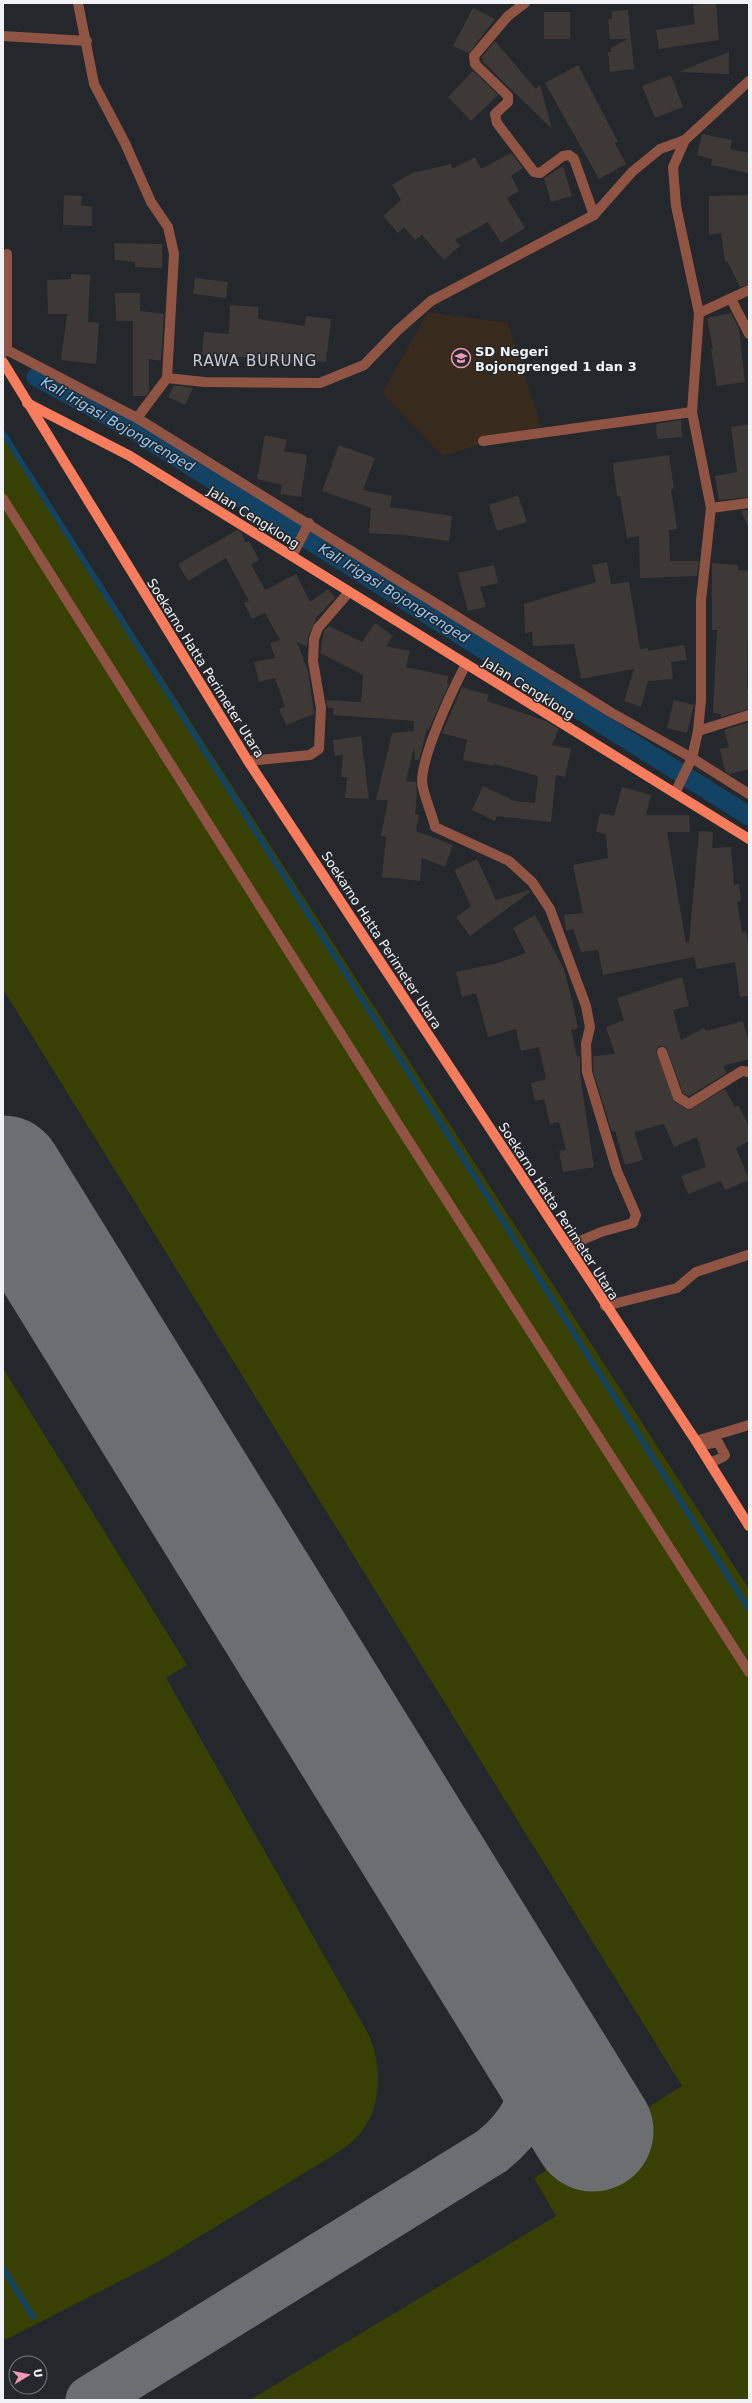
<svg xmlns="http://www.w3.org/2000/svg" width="752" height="2403" font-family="'DejaVu Sans',sans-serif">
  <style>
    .education { fill: #382b1d }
    .green { fill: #384003 }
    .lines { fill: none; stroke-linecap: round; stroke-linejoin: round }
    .stream { stroke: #124264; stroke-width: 5.5 }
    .canal { stroke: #124264; stroke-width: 19 }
    .taxiway { stroke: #6c6e72; stroke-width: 49 }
    .runway { stroke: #6c6e72; stroke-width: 121 }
    .building { fill: #3e3936 }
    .minor { stroke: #905444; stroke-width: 10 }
    .major { stroke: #f97c5d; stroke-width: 10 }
    .labels { text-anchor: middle; stroke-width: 3; stroke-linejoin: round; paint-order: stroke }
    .poi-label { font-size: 13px; font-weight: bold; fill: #f1f2f5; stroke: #24272b; text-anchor: start }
    .street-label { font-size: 13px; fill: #f1f2f5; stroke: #24272b }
    .water-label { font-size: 14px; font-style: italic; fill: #8dcbfd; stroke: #24272b }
    .quarter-label { font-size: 15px; letter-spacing: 1px; fill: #c8cbd1; stroke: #24272b }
  </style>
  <rect width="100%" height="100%" fill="#24272b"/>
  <polygon class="education" points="428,312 508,323 541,426 443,456 382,393"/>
  <g class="green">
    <polygon points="3,430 749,1589 749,2400 250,2400 556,2216 534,2178 682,2086 3,989"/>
    <path d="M3,1368L187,1665L166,1678L355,2010C360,2020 368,2031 372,2043C383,2075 380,2116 354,2140C346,2147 337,2153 329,2158L156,2263L3,2341Z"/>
  </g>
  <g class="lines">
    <g class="stream">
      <polyline points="3,433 749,1609"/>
      <polyline points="3,2268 33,2317"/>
    </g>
    <polyline class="canal" points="36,377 130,428 749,816"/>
    <path class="taxiway" d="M90,2400L492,2151C522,2127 541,2096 534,2055C530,2032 516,2011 506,1990"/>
    <polyline class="runway" points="3,1176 593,2131"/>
  </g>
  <g class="building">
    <polygon points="716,3 719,40 659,49 656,30 695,24 693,5"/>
    <polygon points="473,8 495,19 469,53 453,46"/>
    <polygon points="628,10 634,69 610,72 608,52 611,52 611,48 627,39 610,39 608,19 612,19 612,11"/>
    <rect x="544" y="12" width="26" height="27"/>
    <polygon points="495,41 536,89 540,85 552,129 482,61 484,59 481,58"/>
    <polygon points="729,52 729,74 678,72"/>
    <polygon points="578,65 618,142 615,143 626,164 599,179 545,83"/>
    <polygon points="473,71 498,95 471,121 448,97"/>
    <polygon points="671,75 683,107 655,118 642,86"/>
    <polygon points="702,134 732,140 730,149 749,153 748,173 711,165 712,159 697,155"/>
    <polygon points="511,153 523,168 511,176 519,191 507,198 525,228 501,243 488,222 455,240 460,246 444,260 422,235 415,240 404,227 398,233 383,216 401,200 392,185 412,173 451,164 452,169 475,157 481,169"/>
    <polygon points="563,166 572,196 551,202 544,178"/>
    <polygon points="64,195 82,196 81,205 92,207 92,226 63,225"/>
    <polygon points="748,195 749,284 740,287 727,261 725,262 721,233 709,235 709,196"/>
    <polygon points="114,243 162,244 162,268 135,267 135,262 115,260"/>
    <polygon points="71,274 90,275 88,322 99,323 96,364 61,360 67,314 48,314 47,280 71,279"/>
    <polygon points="195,278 228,282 226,298 193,294"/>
    <polygon points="115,293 140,293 140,311 164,314 161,361 149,359 149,391 146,396 133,396 133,321 116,321"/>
    <polygon points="230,305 258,307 258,319 305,326 306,316 331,319 326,362 297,359 297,364 255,358 202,355 204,332 229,334"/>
    <polygon points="731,313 739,329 745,382 717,386 711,349 713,349 707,318"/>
    <polygon points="174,385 193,388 185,405 168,397"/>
    <polygon points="681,420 682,437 657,439 656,424"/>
    <polygon points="749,424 749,497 719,500 715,476 737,472 731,427"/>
    <polygon points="265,435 287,440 284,451 307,455 301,497 280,494 282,485 257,479"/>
    <polygon points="339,445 375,458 363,490 392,496 390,507 452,516 449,541 404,535 369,533 371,508 322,491"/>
    <polygon points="669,455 674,489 671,489 677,529 669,530 670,561 699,561 697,576 640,578 639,536 627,538 620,496 617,497 613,463"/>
    <polygon points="518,495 527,522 497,531 489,505"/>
    <polygon points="749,510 749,528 741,511"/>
    <polygon points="237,530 241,532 246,543 249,541 259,560 251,564 265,590 296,574 310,602 328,589 335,598 315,619 316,620 308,637 307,647 297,642 308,671 314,714 286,725 279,709 285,707 275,678 259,682 254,662 275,658 270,643 280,640 265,613 252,619 244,603 249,601 226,558 188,581 178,564"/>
    <polygon points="607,562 611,584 629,582 640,649 648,648 648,651 684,645 687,660 671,662 673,679 648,681 641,707 624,701 634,669 581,679 574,644 533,646 532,631 525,634 524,604 596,582 592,565"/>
    <polygon points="712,563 738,565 738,570 749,571 747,689 749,689 749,709 721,717 720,714 713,713 717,630 712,630"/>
    <polygon points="494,565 498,583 480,587 486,607 468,611 458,573"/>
    <polygon points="375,623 393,636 386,646 410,651 406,667 448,676 447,683 449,684 429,729 427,729 419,760 415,760 414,747 406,781 416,782 417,793 415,814 419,815 416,831 453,845 445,867 422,858 420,881 382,877 386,837 381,836 388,800 376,800 392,733 414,731 414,721 333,715 334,709 327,707 326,700 361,702 363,675 320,653 324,631 329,626 362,642"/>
    <polygon points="462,687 489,695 487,701 546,721 559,729 552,745 571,749 565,777 556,775 551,822 497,816 495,821 472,810 483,786 515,801 535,803 538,776 494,764 494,766 463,760 467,740 442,733"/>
    <polygon points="674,700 694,705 687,733 667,728"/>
    <polygon points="749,722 749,769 729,774 725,771 720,749 729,747 724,730"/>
    <polygon points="361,736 369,799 345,798 347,777 341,777 343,755 335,756 333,740"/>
    <polygon points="622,787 651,795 646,815 689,815 690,832 667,832 686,943 689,943 699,831 713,832 712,848 731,847 734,885 739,884 741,901 737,902 742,932 746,931 749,951 749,996 740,997 735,962 697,969 694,957 603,975 598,950 581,952 573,929 566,931 564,915 583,913 573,865 608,858 606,834 596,832 600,813 614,816"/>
    <polygon points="477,859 496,900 528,890 530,892 470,936 456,917 471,906 454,870"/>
    <polygon points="535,915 564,969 573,1005 578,1028 571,1030 577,1057 580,1056 580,1075 594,1167 563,1172 559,1151 566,1150 559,1122 550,1124 544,1099 535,1101 531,1083 546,1079 539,1047 521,1051 516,1029 488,1037 476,993 462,997 456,972 498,963 526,953 513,928"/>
    <polygon points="682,977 689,1006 673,1010 681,1040 704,1028 706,1031 743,1021 749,1044 749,1059 723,1066 727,1073 689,1096 683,1093 666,1047 659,1046 656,1051 675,1102 689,1110 725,1089 735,1107 738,1105 749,1126 749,1141 736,1148 749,1180 725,1190 721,1181 688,1194 681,1176 706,1167 697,1137 674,1147 664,1124 634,1132 643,1160 625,1165 615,1131 612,1132 593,1071 593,1056 615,1054 606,1027 624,1020 617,998"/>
  </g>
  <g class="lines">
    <g class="minor">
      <polyline points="78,3 94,84 125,143 151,202 168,227 174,254 167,378 137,418"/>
      <polyline points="525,3 508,16 474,56 475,64 508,96 508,102 495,114 497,123 534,172 540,173 563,156 569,155 574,159 594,215"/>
      <polyline points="3,36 87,41"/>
      <polyline points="731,299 749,334"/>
      <polyline points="699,313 749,290"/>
      <polyline points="7,350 137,418 612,713 692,758 749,794"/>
      <polyline points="3,353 7,350 7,254"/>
      <polyline points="167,378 204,382 320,383 364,365 398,330 431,301 594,215 632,172 660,149 685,140"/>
      <polyline points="483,441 692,412"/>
      <polyline points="3,499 401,1129 749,1672"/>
      <polyline points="711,508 749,503"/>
      <polyline points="292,556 309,523"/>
      <path d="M466,664C452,691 422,754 422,782C423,794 432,814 435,827L509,861L532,882L550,909L586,1006L590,1027L586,1044L587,1072L617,1171L636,1215L633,1223L601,1232L568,1246"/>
      <polyline points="698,731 749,715"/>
      <polyline points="248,761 310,755 319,749 321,708 313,661 314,639 318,628 349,592"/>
      <polyline points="675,793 692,758 698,731 701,700 701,600 711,508 692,412 699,313 676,206 673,167 685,140 749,81"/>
      <polyline points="662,1052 678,1097 689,1104 742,1071 749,1072"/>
      <polyline points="605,1306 677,1288 696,1272 748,1255"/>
      <polyline points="696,1441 749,1425"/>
      <polyline points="703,1445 718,1442 725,1455 723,1457 710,1463"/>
    </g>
    <g class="major">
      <polyline points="3,362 248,761 696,1441 749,1526"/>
      <polyline points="27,403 130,456 749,839"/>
    </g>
  </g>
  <defs>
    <g id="school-ring" transform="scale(1)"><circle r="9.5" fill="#24272b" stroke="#f09ab6" stroke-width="1.5"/><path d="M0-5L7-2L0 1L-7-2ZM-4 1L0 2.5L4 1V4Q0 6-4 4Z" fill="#f09ab6"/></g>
  </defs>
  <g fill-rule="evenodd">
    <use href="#school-ring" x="461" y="358"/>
  </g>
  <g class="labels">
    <g class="poi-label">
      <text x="475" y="356">SD Negeri<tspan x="475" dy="15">Bojongrenged 1 dan 3</tspan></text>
    </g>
    <g class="street-label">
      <text transform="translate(254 517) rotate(32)" y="5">Jalan Cengklong</text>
      <text transform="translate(206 668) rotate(58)" y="5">Soekarno Hatta Perimeter Utara</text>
      <text transform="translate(529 688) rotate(32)" y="5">Jalan Cengklong</text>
      <text transform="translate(382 940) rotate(57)" y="5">Soekarno Hatta Perimeter Utara</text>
      <text transform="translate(559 1211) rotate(57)" y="5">Soekarno Hatta Perimeter Utara</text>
    </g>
    <g class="water-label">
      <text transform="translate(118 424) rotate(30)" y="5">Kali Irigasi Bojongrenged</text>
      <text transform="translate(394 593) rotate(32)" y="5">Kali Irigasi Bojongrenged</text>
    </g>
    <g class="quarter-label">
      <text x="255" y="366">RAWA BURUNG</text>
    </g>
  </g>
  <rect width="752" height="2403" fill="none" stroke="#f1f2f5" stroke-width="8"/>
  <g transform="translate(28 2375) rotate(80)"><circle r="19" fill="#24272b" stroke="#76787c"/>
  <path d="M0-3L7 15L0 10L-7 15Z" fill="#f09ab6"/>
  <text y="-6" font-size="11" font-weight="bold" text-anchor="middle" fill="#f1f2f5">U</text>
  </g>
</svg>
